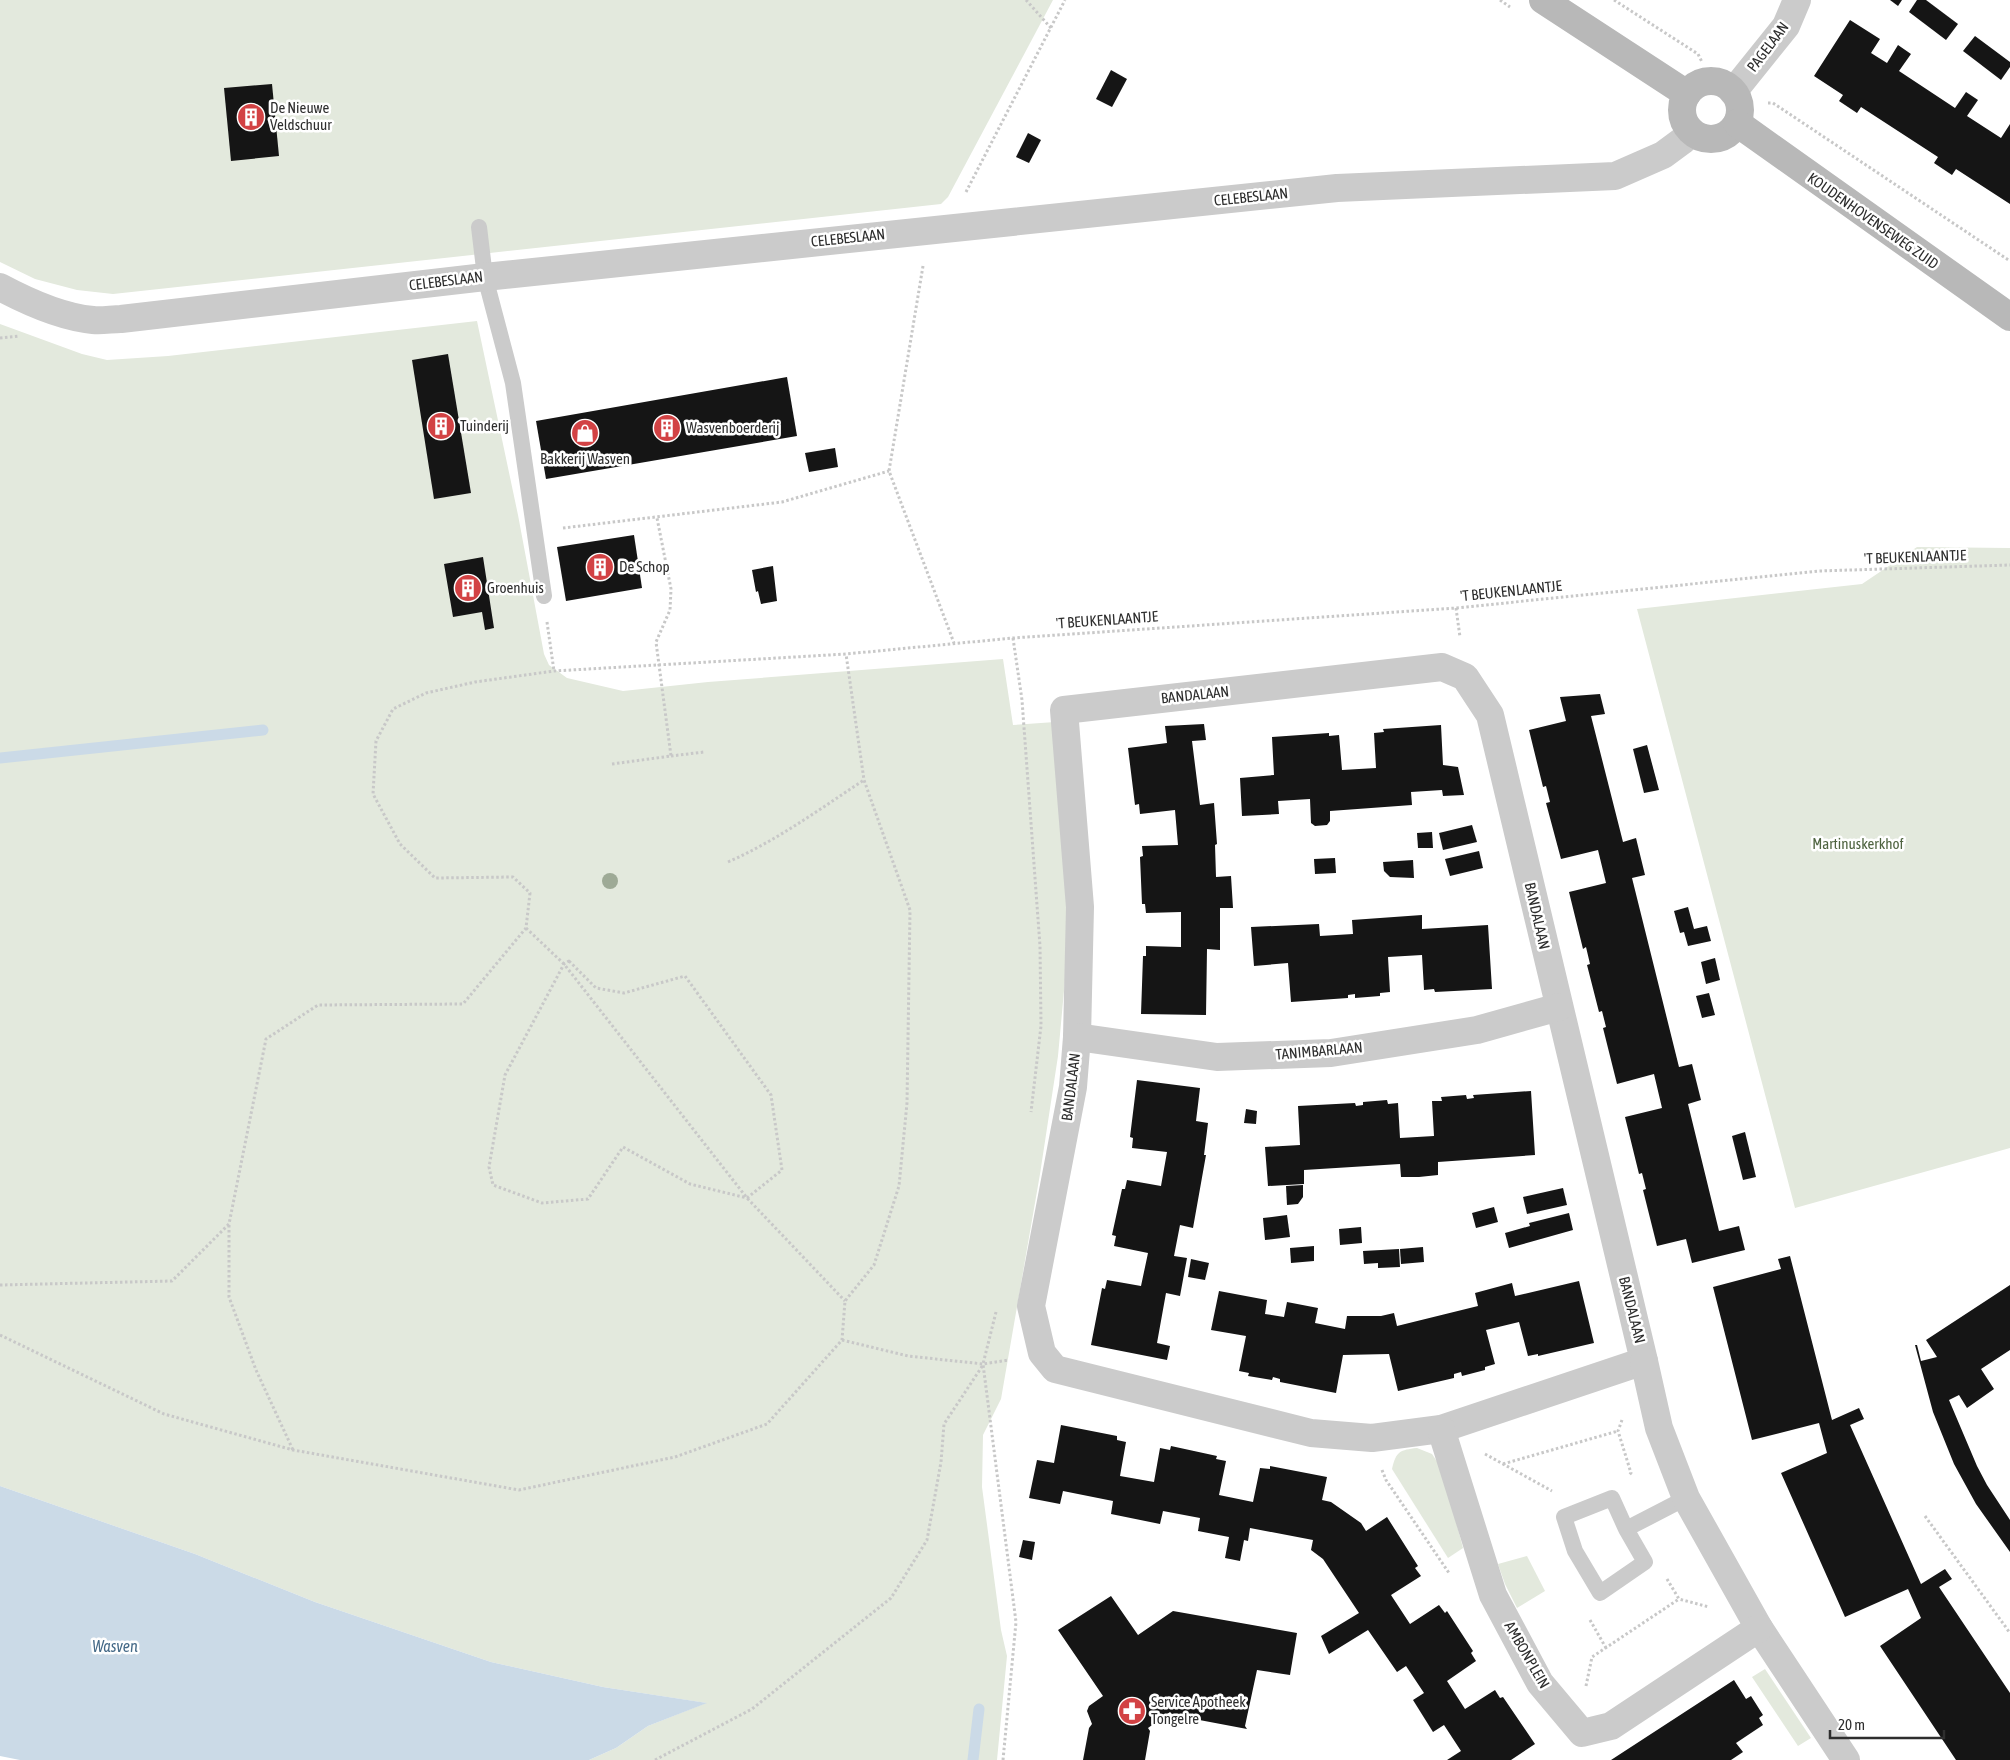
<svg xmlns="http://www.w3.org/2000/svg" width="2010" height="1760" font-family="'Asap Condensed',sans-serif">
  <style>
    .green { fill: #e3e9dd }
    .water { fill: #cbdae7 }
    .lines { fill: none; stroke-linecap: round; stroke-linejoin: round }
    .stream { stroke: #cbdae7; stroke-width: 11 }
    .building { fill: #151515 }
    .path { stroke: #c8c8c8; stroke-width: 3; stroke-dasharray: 2.5 2.5; stroke-linecap: butt }
    .service { stroke: #cbcbcb; stroke-width: 16 }
    .minor { stroke: #cbcbcb; stroke-width: 28 }
    .secondary { stroke: #b8b8b8; stroke-width: 28 }
    .tree { fill: #9eaa96 }
    .labels { text-anchor: middle; stroke-width: 5; stroke-linejoin: round; paint-order: stroke }
    .street-label { font-size: 15px; fill: #2e2e2e; stroke: #fff }
    .poi-label { font-size: 15px; fill: #2e2e2e; stroke: #fff; text-anchor: start }
    .park-label { font-size: 15px; fill: #4f6440; stroke: #fff }
    .water-label { font-size: 16px; font-style: italic; fill: #446987; stroke: #fff }
  </style>
  <rect width="100%" height="100%" fill="#fff"/>
  <g class="green">
    <polygon points="0,0 1053,0 948,197 941,204 113,294 77,290 35,279 0,262"/>
    <polygon points="477,321 518,515 544,654 549,665 567,678 623,691 708,682 1003,659 1013,725 1055,722 1066,890 1066,969 1058,1056 1040,1174 1001,1399 983,1435 982,1487 1001,1630 1007,1656 997,1760 589,1760 616,1748 648,1726 706,1703 603,1687 491,1662 315,1602 195,1554 0,1486 0,324 82,354 107,360 168,356"/>
    <polygon points="1917,547 2010,548 2010,1148 1795,1208 1637,609 1862,584"/>
    <path d="M1417,1448L1432,1454L1442,1469L1463,1548L1448,1558L1392,1469C1396,1451 1400,1450 1417,1448Z"/>
    <polygon points="1527,1556 1545,1591 1517,1608 1505,1584 1498,1564"/>
    <polygon points="1765,1669 1811,1738 1798,1746 1752,1677"/>
  </g>
  <polygon class="water" points="0,1486 195,1554 315,1602 491,1662 603,1687 707,1703 648,1726 616,1748 589,1760 20,1760 0,1756"/>
  <g class="lines">
    <g class="stream">
      <polyline points="0,758 263,730"/>
      <polyline points="973,1760 979,1709"/>
    </g>
  </g>
  <g class="building">
    <polygon points="1890,0 1902,0 1898,6"/>
    <polygon points="1917,0 1926,0 1958,24 1946,40 1909,12"/>
    <polygon points="1850,20 1880,39 1871,53 1887,63 1898,45 1911,54 1899,71 1955,108 1966,92 1978,100 1967,116 2001,138 2010,124 2010,204 1956,169 1952,175 1934,163 1938,157 1861,107 1857,113 1839,101 1843,95 1814,76"/>
    <polygon points="1975,36 2010,62 2010,67 2001,80 1963,51"/>
    <polygon points="1111,70 1127,79 1112,107 1096,99"/>
    <polygon points="272,84 279,156 231,161 224,88"/>
    <polygon points="1028,133 1041,140 1029,163 1016,157"/>
    <polygon points="448,354 471,493 434,499 412,360"/>
    <polygon points="787,377 797,436 546,479 536,421"/>
    <polygon points="835,448 838,467 809,472 805,453"/>
    <polygon points="634,535 642,588 566,601 557,547"/>
    <polygon points="483,557 494,628 485,630 482,612 453,617 444,564"/>
    <polygon points="773,566 777,601 761,604 758,591 756,592 752,570"/>
    <polygon points="1600,694 1605,714 1591,716 1623,842 1636,838 1645,875 1632,878 1679,1067 1692,1064 1701,1100 1688,1104 1719,1231 1739,1226 1745,1250 1692,1263 1686,1239 1657,1246 1643,1190 1646,1189 1642,1173 1639,1174 1625,1117 1662,1108 1654,1074 1617,1084 1603,1028 1606,1027 1602,1011 1599,1012 1587,965 1590,964 1586,947 1583,949 1569,892 1606,883 1598,850 1561,859 1546,803 1550,802 1546,786 1543,787 1529,730 1566,721 1560,697"/>
    <polygon points="1204,724 1206,740 1192,741 1200,805 1214,803 1217,844 1215,845 1216,877 1231,876 1233,908 1220,908 1220,950 1207,949 1206,1015 1141,1014 1143,956 1146,956 1146,946 1181,947 1181,912 1146,913 1145,904 1142,904 1140,857 1143,856 1142,846 1178,845 1175,810 1140,814 1139,804 1135,805 1128,748 1167,743 1165,726"/>
    <polygon points="1441,725 1443,765 1458,767 1464,795 1443,796 1442,790 1411,792 1412,805 1330,811 1330,821 1327,825 1315,826 1311,823 1310,799 1278,801 1279,814 1242,816 1240,778 1274,775 1272,737 1329,733 1329,736 1339,735 1342,770 1376,768 1374,733 1384,732 1383,729"/>
    <polygon points="1647,745 1659,790 1644,793 1633,749"/>
    <polygon points="1472,825 1477,842 1443,850 1439,833"/>
    <polygon points="1432,832 1433,848 1418,848 1417,833"/>
    <polygon points="1479,851 1483,868 1450,876 1445,859"/>
    <polygon points="1335,858 1336,873 1315,874 1314,859"/>
    <polygon points="1413,860 1414,878 1390,877 1384,871 1383,862"/>
    <polygon points="1688,907 1694,929 1707,926 1711,941 1688,946 1684,932 1680,933 1674,911"/>
    <polygon points="1422,915 1422,929 1488,925 1492,989 1435,992 1434,989 1424,990 1422,955 1388,957 1390,992 1380,993 1380,996 1355,998 1355,994 1348,995 1348,998 1291,1002 1288,963 1254,966 1251,927 1319,924 1320,936 1353,934 1352,920"/>
    <polygon points="1715,958 1720,980 1706,984 1701,962"/>
    <polygon points="1709,993 1715,1015 1702,1018 1696,996"/>
    <polygon points="1137,1080 1200,1088 1196,1121 1208,1123 1204,1155 1206,1155 1193,1228 1180,1225 1174,1256 1187,1258 1180,1296 1166,1293 1157,1343 1170,1346 1167,1360 1091,1345 1102,1288 1105,1289 1107,1280 1141,1286 1148,1253 1114,1246 1116,1236 1112,1235 1122,1189 1125,1189 1127,1180 1161,1186 1167,1152 1132,1148 1133,1138 1130,1137"/>
    <polygon points="1531,1091 1535,1155 1438,1162 1438,1175 1419,1177 1401,1177 1400,1164 1304,1170 1304,1184 1268,1186 1265,1147 1300,1145 1298,1106 1355,1103 1356,1106 1363,1105 1363,1102 1387,1100 1388,1104 1398,1103 1400,1138 1434,1136 1432,1101 1442,1101 1441,1097 1466,1095 1467,1099 1474,1098 1473,1095"/>
    <polygon points="1246,1109 1257,1111 1256,1124 1244,1123"/>
    <polygon points="1745,1132 1756,1177 1743,1180 1732,1136"/>
    <polygon points="1303,1185 1303,1197 1298,1204 1287,1205 1286,1186"/>
    <polygon points="1563,1188 1567,1205 1527,1214 1523,1197"/>
    <polygon points="1494,1207 1498,1222 1476,1228 1472,1213"/>
    <polygon points="1569,1213 1573,1230 1509,1248 1505,1233 1530,1226 1529,1223"/>
    <polygon points="1287,1215 1290,1237 1265,1240 1263,1218"/>
    <polygon points="1361,1227 1362,1243 1340,1245 1339,1229"/>
    <polygon points="1314,1246 1314,1261 1291,1263 1290,1248"/>
    <polygon points="1423,1247 1424,1262 1401,1264 1400,1249"/>
    <polygon points="1399,1249 1400,1267 1378,1268 1378,1263 1364,1264 1363,1251"/>
    <polygon points="1790,1256 1832,1420 1859,1408 1864,1419 1850,1425 1921,1584 1945,1569 1952,1579 1939,1587 2010,1693 2010,1760 1956,1760 1880,1646 1921,1618 1908,1589 1845,1617 1781,1473 1827,1453 1819,1423 1752,1440 1713,1287 1781,1269 1778,1259"/>
    <polygon points="1191,1259 1209,1263 1205,1280 1188,1277"/>
    <polygon points="1579,1281 1594,1343 1538,1356 1538,1354 1528,1356 1519,1322 1486,1330 1495,1364 1485,1367 1485,1370 1462,1376 1461,1372 1454,1374 1454,1378 1398,1391 1389,1354 1343,1355 1336,1393 1280,1382 1280,1379 1273,1377 1272,1380 1248,1376 1249,1373 1239,1371 1246,1336 1211,1330 1219,1291 1267,1300 1265,1314 1284,1317 1287,1302 1318,1308 1315,1323 1345,1329 1347,1316 1381,1316 1394,1313 1397,1326 1478,1306 1475,1293 1512,1283 1515,1296"/>
    <polygon points="2010,1285 2010,1350 1981,1369 1994,1389 1967,1408 1959,1395 1949,1400 1977,1466 1987,1485 2010,1520 2010,1552 1976,1504 1954,1464 1933,1412 1915,1345 1917,1345 1921,1361 1937,1357 1926,1340"/>
    <polygon points="1061,1425 1117,1436 1117,1440 1126,1442 1120,1476 1154,1482 1160,1448 1170,1450 1171,1446 1217,1456 1216,1459 1226,1461 1219,1495 1253,1502 1260,1468 1270,1469 1270,1466 1327,1477 1322,1500 1331,1502 1361,1523 1366,1531 1387,1517 1418,1566 1415,1568 1421,1576 1391,1595 1410,1624 1439,1605 1445,1613 1447,1611 1473,1651 1471,1653 1476,1661 1447,1681 1465,1709 1495,1690 1500,1698 1503,1697 1535,1744 1511,1760 1447,1760 1461,1751 1444,1725 1433,1732 1413,1700 1424,1693 1406,1666 1397,1672 1368,1630 1329,1654 1321,1636 1359,1613 1323,1559 1311,1550 1313,1540 1250,1528 1248,1541 1244,1540 1240,1561 1225,1558 1229,1537 1198,1531 1200,1518 1163,1511 1160,1524 1111,1514 1113,1501 1063,1491 1060,1504 1029,1498 1037,1460 1054,1463"/>
    <polygon points="1023,1540 1035,1542 1032,1560 1019,1557"/>
    <polygon points="1111,1596 1138,1635 1173,1611 1297,1633 1290,1675 1257,1670 1245,1726 1247,1729 1173,1715 1170,1712 1148,1728 1150,1731 1145,1760 1083,1760 1089,1728 1092,1724 1087,1711 1089,1706 1103,1696 1058,1630"/>
    <polygon points="1734,1680 1746,1699 1751,1696 1763,1715 1759,1718 1763,1725 1736,1743 1743,1752 1731,1760 1611,1760"/>
  </g>
  <g class="lines">
    <g class="path">
      <polyline points="1026,0 1051,28"/>
      <polyline points="1500,0 1510,7"/>
      <polyline points="1614,0 1698,54 1702,62"/>
      <polyline points="1768,103 1773,103 2010,261"/>
      <polyline points="966,192 1065,0"/>
      <polyline points="923,266 889,471 954,643"/>
      <polyline points="0,338 19,336"/>
      <polyline points="563,528 782,502 889,471"/>
      <polyline points="1456,608 1460,637"/>
      <polyline points="547,622 554,671"/>
      <polyline points="1013,638 1022,700 1040,946 1041,1026 1031,1112"/>
      <polyline points="671,756 704,752"/>
      <polyline points="612,764 671,756 656,642 670,610 671,589 657,518"/>
      <path d="M728,862C776,841 820,809 864,780"/>
      <polyline points="526,928 564,964 747,1198 845,1301"/>
      <polygon points="569,961 596,988 624,993 685,976 771,1095 782,1170 747,1198 690,1184 623,1147 588,1199 542,1203 493,1185 489,1167 505,1075 564,964"/>
      <polyline points="229,1225 229,1297 256,1370 293,1450"/>
      <polyline points="0,1285 172,1281 229,1224 266,1039 318,1005 463,1004 526,928 530,893 513,877 435,878 400,844 373,794 376,741 393,709 426,693 475,682 554,671 846,654 1013,638 1456,608 1819,571 2010,565"/>
      <polyline points="996,1312 983,1364 1016,1622 1003,1760"/>
      <polyline points="0,1335 164,1414 293,1450 519,1490 675,1457 767,1424 842,1340 845,1301 874,1265 899,1186 907,1103 910,910 864,780 846,654"/>
      <polyline points="842,1340 908,1356 983,1364 1009,1360"/>
      <polyline points="1622,1420 1618,1431 1631,1473 1628,1476"/>
      <polyline points="1485,1454 1552,1491"/>
      <polyline points="1503,1464 1618,1431"/>
      <polyline points="1382,1470 1386,1480 1449,1573"/>
      <polyline points="1925,1516 2010,1633"/>
      <polyline points="1667,1579 1679,1599 1709,1607"/>
      <polyline points="1590,1620 1606,1648"/>
      <polyline points="1586,1686 1592,1657 1679,1599"/>
      <polyline points="655,1760 752,1709 891,1598 927,1540 941,1462 944,1424 983,1365"/>
    </g>
    <g class="service">
      <polyline points="479,227 485,277 513,383 544,596"/>
      <polyline points="1626,1529 1612,1498 1564,1517 1575,1551 1600,1593 1645,1562 1626,1529 1686,1498"/>
    </g>
    <g class="minor">
      <polyline points="1733,92 1786,26 1797,0"/>
      <path d="M0,287C28,302 61,317 93,320C102,321 112,319 121,319L485,277L1337,188L1615,176L1663,155L1682,141L1692,132"/>
      <polygon points="1442,667 1465,677 1490,715 1644,1361 1441,1429 1372,1438 1311,1433 1055,1369 1042,1353 1031,1306 1073,1087 1077,1037 1080,907 1064,710"/>
      <polyline points="1077,1037 1217,1057 1331,1053 1477,1030 1559,1007"/>
      <polyline points="1644,1361 1659,1428 1686,1498 1759,1628 1846,1760"/>
      <polyline points="1441,1429 1493,1595 1540,1683 1582,1733 1611,1726 1759,1628"/>
    </g>
    <g class="secondary">
      <polyline points="1543,0 1687,94"/>
      <circle cx="1711" cy="110" r="29"/>
      <polyline points="1737,123 2010,317"/>
    </g>
  </g>
  <circle class="tree" cx="610" cy="881" r="8"/>
  <defs>
    <g id="building-disc" transform="scale(1.4375)"><circle r="9.5" fill="#d24244" stroke="#fff"/><path d="M-4-6H4V6H1V3H-1V6H-4ZM-2.5-4.3h1.7v1.8h-1.7ZM.8-4.3h1.7v1.8H.8ZM-2.5-1h1.7V.8h-1.7ZM.8-1h1.7V.8H.8Z" fill="#fff"/></g>
    <g id="shop-disc" transform="scale(1.4375)"><circle r="9.5" fill="#d24244" stroke="#fff"/><path d="M-5-2.5h2.3a2.7 3.5 0 0 1 5.4 0H5L5.5 6h-11ZM-1.5-2.5h3a1.5 2.3 0 0 0-3 0Z" fill="#fff"/></g>
    <g id="pharmacy-disc" transform="scale(1.4375)"><circle r="9.5" fill="#d24244" stroke="#fff"/><path d="M-2-6h4v4h4v4h-4v4h-4v-4h-4v-4h4Z" fill="#fff"/></g>
  </defs>
  <g fill-rule="evenodd">
    <use href="#building-disc" x="251" y="117"/>
    <use href="#building-disc" x="441" y="426"/>
    <use href="#building-disc" x="667" y="428"/>
    <use href="#shop-disc" x="585" y="433"/>
    <use href="#building-disc" x="600" y="567"/>
    <use href="#building-disc" x="468" y="588"/>
    <use href="#pharmacy-disc" x="1132" y="1711"/>
  </g>
  <g class="labels">
    <g class="street-label">
      <text transform="translate(1768 47) rotate(-53)" y="5">PAGELAAN</text>
      <text transform="translate(1251 197) rotate(-6)" y="5">CELEBESLAAN</text>
      <text transform="translate(1873 221) rotate(35)" y="5">KOUDENHOVENSEWEG ZUID</text>
      <text transform="translate(848 238) rotate(-6)" y="5">CELEBESLAAN</text>
      <text transform="translate(446 281) rotate(-7)" y="5">CELEBESLAAN</text>
      <text transform="translate(1915 557) rotate(-2)" y="5">'T BEUKENLAANTJE</text>
      <text transform="translate(1511 591) rotate(-6)" y="5">'T BEUKENLAANTJE</text>
      <text transform="translate(1107 620) rotate(-4)" y="5">'T BEUKENLAANTJE</text>
      <text transform="translate(1195 695) rotate(-6)" y="5">BANDALAAN</text>
      <text transform="translate(1537 916) rotate(77)" y="5">BANDALAAN</text>
      <text transform="translate(1319 1051) rotate(-5)" y="5">TANIMBARLAAN</text>
      <text transform="translate(1071 1087) rotate(-83)" y="5">BANDALAAN</text>
      <text transform="translate(1632 1310) rotate(76)" y="5">BANDALAAN</text>
      <text transform="translate(1527 1655) rotate(60)" y="5">AMBONPLEIN</text>
    </g>
    <g class="poi-label">
      <text x="270" y="113">De Nieuwe<tspan x="270" dy="17">Veldschuur</tspan></text>
      <text x="460" y="431">Tuinderij</text>
      <text x="686" y="433">Wasvenboerderij</text>
      <text x="585" y="464" text-anchor="middle">Bakkerij Wasven</text>
      <text x="619" y="572">De Schop</text>
      <text x="487" y="593">Groenhuis</text>
      <text x="1151" y="1707">Service Apotheek<tspan x="1151" dy="17">Tongelre</tspan></text>
    </g>
    <g class="park-label">
      <text x="1858" y="849">Martinuskerkhof</text>
    </g>
    <g class="water-label">
      <text x="115" y="1652">Wasven</text>
    </g>
  </g>
  <path d="M1830 1730v8h114v-8" fill="none" stroke="#2e2e2e" stroke-width="2.5"/>
  <text x="1838" y="1730" font-size="15" fill="#2e2e2e" stroke="#ffffff" stroke-width="4" paint-order="stroke">20 m</text>
</svg>
